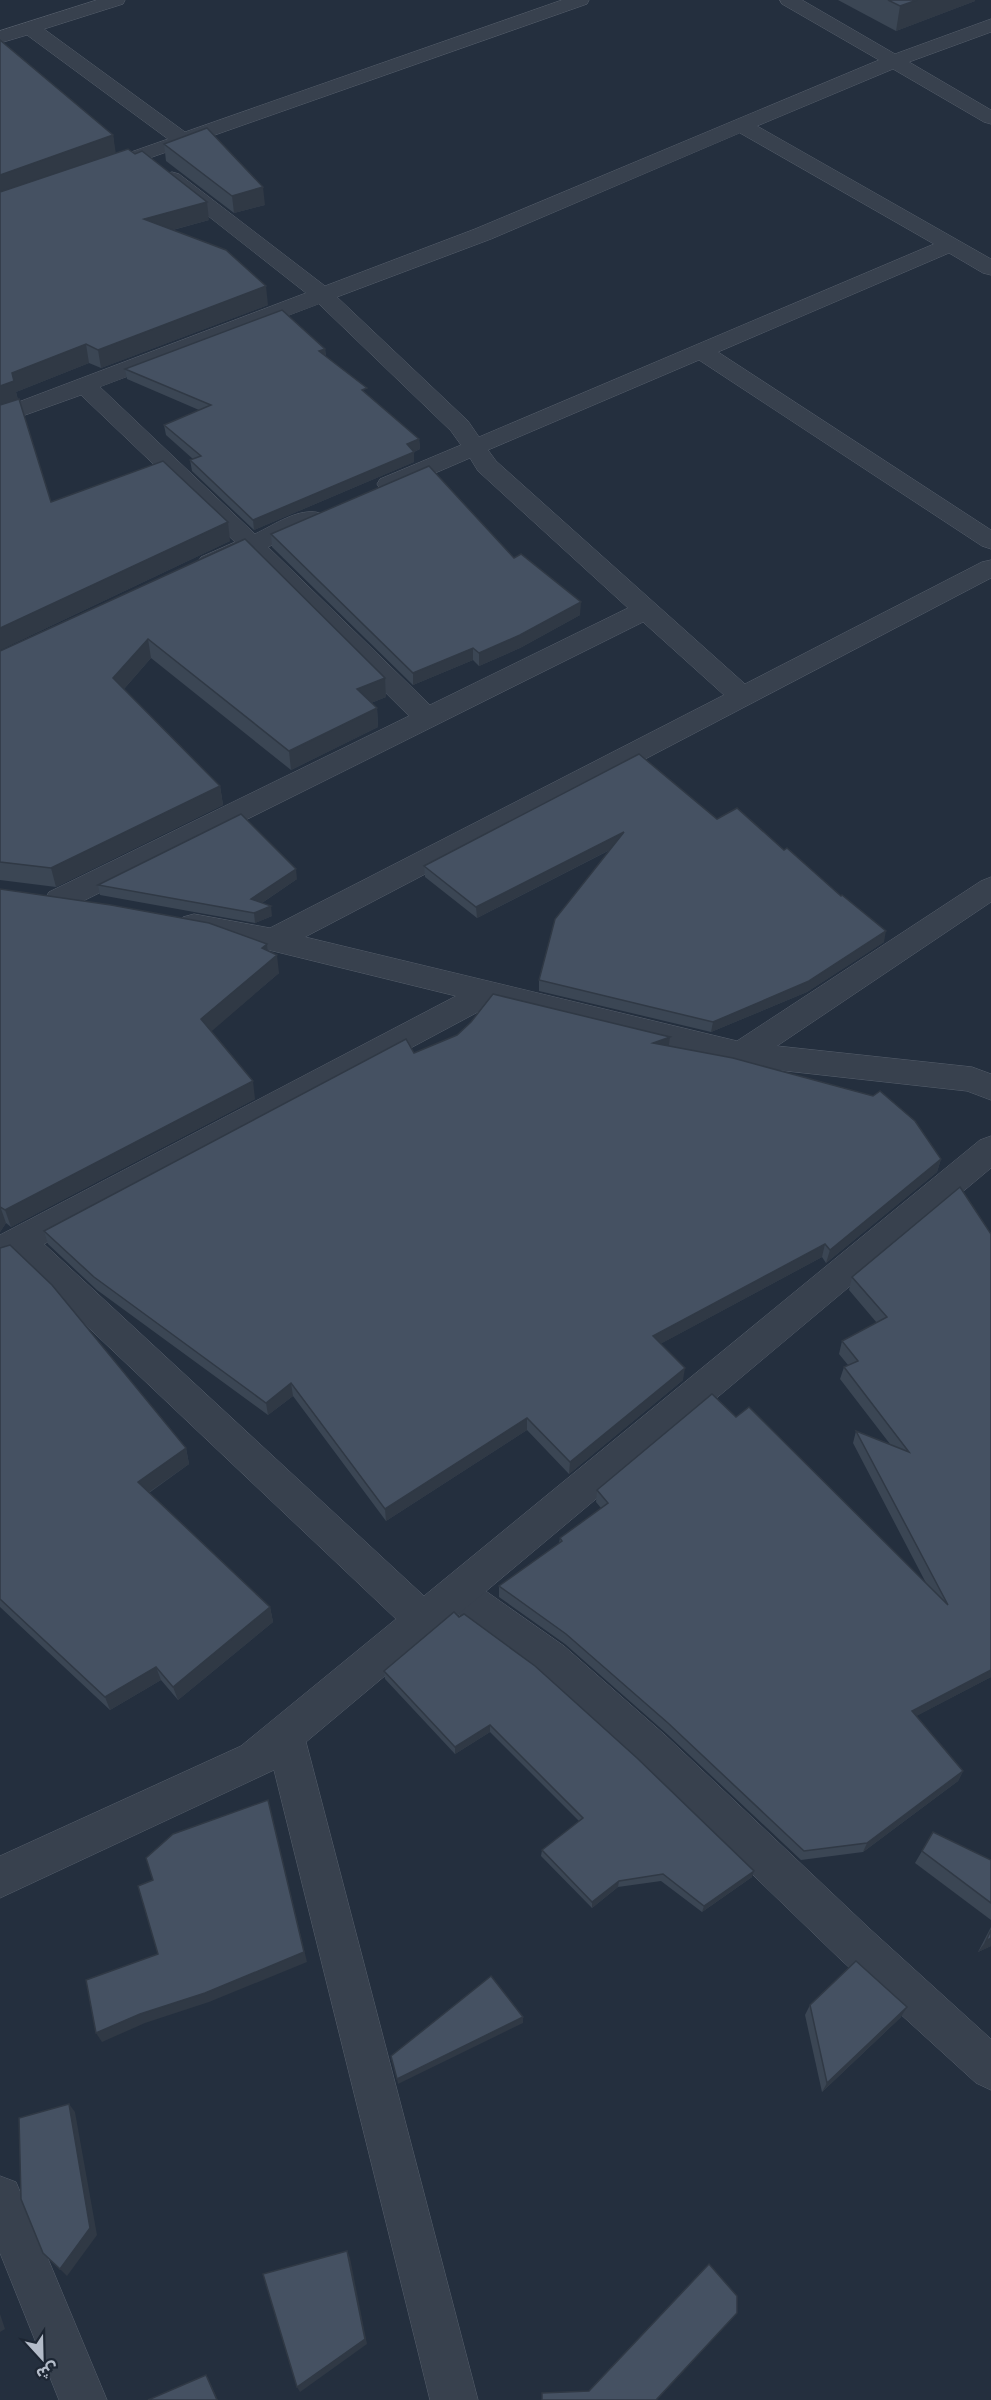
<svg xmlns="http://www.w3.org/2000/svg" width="991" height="2400" font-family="Cabin,'Noto Sans Arabic',sans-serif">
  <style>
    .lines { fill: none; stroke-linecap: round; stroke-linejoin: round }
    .service-casing { stroke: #565f6c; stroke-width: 1 }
    .minor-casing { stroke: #565f6c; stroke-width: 1 }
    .service { fill: #38414e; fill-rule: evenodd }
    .minor { fill: #38414e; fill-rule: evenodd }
    .wall { fill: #3b4654 }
    .shaded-wall { fill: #303945 }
    .building { fill: #455162; stroke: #303945; stroke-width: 1.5 }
  </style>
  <rect width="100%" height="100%" fill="#242f3e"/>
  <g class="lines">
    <g class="service-casing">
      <polygon id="service" points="457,1575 470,1580 564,1646 665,1735 870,1929 991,2039 991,2090 976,2083 840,1959 637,1763 536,1672 444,1604 438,1592 444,1580"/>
    </g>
    <g class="minor-casing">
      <g id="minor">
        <polygon points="97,0 125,0 123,4 44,29 185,132 562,0 589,0 587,4 104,174 97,172 94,168 97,164 168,139 27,35 0,43 0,31"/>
        <path d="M780,0H802L895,54L991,19V32L909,62L991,110V124L984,122L893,69L757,126L991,259V275L983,273L949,253L718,352L991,530V549L982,546L699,360L488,450L496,461L745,684L982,562L991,560V578L305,937L737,1041L981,881L991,877V902L777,1046L972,1067L991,1074V1100L967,1091L741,1066L491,1005L44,1244L424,1596L980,1140L991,1136V1168L306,1742L478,2400H430L274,1770L0,1898V1856L241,1746L396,1619L16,1259L0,1265V1235L456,996L273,951L194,936L183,933L179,925L183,917L194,914L270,928L724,695L643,622L69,908L59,911L49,908L44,900L49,892L409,716L248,556C233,562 218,573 201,569L197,563L201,557L235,542L81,395L0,424V409L306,293L165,182L162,178L165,174L172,172L179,174L325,286L475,229L879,60L782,4ZM740,133L934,244L479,437L468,421L337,297L491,239ZM319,304L451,431L461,445L380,479L377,484L380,489L389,491L398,489L470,458L478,471L628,608L430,705L268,547L320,523L323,518L320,513C299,507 274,525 255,534L100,387Z"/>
        <polygon points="0,2176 16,2182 107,2400 59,2400 0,2253"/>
      </g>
    </g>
    <use href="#service" class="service"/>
    <use href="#minor" class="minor"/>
  </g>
  <g class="wall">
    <polygon points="838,0 975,0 975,1 896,31"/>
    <polygon points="0,40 113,135 115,153 209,220 173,230 268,305 101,368 89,363 16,392 18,400 51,502 230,541 0,650"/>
    <polygon points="164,144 265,205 234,213 166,161"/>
    <polygon points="325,349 326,357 367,394 419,439 420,449 414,452 414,462 254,530 192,471 190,460 193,459 166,435 164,425 199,410 127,379 125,369"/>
    <polygon points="271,534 514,558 580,615 520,648 479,666 473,660 413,685 272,547"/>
    <polygon points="245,539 385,678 386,697 371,703 377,708 378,727 291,770 151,658 124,689 220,786 223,805 56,887 0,880 0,651"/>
    <polygon points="717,819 884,942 807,992 711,1032 539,991 539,980 610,850 477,918 425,877 424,866"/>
    <polygon points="297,879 262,903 272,916 255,923 100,895 98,885"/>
    <polygon points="0,889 267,944 268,950 279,973 211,1031 255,1099 11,1227 6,1223 0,1232"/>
    <polygon points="669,1046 941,1159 937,1172 826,1263 822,1257 660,1344 683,1380 569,1474 527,1430 386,1521 293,1396 268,1415 97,1290 48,1244 44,1231 414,1053"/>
    <polygon points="991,1234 991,1677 916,1716 963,1771 958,1781 863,1852 801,1860 666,1733 565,1644 499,1597 499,1586 559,1543 560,1538 601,1508 596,1502 597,1490 736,1417 926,1583 853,1443 856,1431 890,1444 840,1379 844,1367 848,1365 839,1354 842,1341 877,1323 849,1290 852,1277"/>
    <polygon points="0,1248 186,1448 189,1464 149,1493 270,1607 273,1622 178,1700 161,1680 110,1710 0,1607"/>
    <polygon points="459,1617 752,1877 702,1912 661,1881 618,1887 592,1908 541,1856 542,1850 579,1821 490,1732 455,1754 385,1679 384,1671"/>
    <polygon points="922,1851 991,1860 991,1920 915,1863"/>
    <polygon points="991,1927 991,1946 978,1952"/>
    <polygon points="810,2005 901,2017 822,2092 805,2015"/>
  </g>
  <g class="shaded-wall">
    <polygon points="917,0 975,0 975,1 896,31 900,6"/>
    <polygon points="113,135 116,154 0,195 0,175"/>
    <polygon points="263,187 265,205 234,213 232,196"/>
    <polygon points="207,202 209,220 146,237 144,219"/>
    <polygon points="266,286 268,305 101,368 98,350"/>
    <polygon points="86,344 89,363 16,392 18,400 0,407 0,386 12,373"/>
    <polygon points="325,349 326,359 319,351"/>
    <polygon points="419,439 420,449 407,455 407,444"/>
    <polygon points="414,452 414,462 254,530 253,520"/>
    <polygon points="228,522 230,541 0,650 0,628"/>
    <polygon points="581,602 580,615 520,648 479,666 479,653"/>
    <polygon points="148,639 151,658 117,697 113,678"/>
    <polygon points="473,648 473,660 413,685 413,673"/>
    <polygon points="385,678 386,697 358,708 357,689"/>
    <polygon points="377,708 378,727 291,770 289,751"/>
    <polygon points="220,786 223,805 56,887 51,868"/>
    <polygon points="624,832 623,843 477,918 476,907"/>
    <polygon points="296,869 297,879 253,909 251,899"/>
    <polygon points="271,906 272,916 255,923 254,913"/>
    <polygon points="886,931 884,942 807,992 711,1032 713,1022"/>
    <polygon points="267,944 269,961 277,955 279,973 205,1037 201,1019 262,948"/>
    <polygon points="670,1037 668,1051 653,1043"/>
    <polygon points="253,1081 255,1099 11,1227 5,1210"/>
    <polygon points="941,1159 937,1172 826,1263 830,1250"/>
    <polygon points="0,1206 6,1223 0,1232"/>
    <polygon points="825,1244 822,1257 651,1349 653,1336"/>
    <polygon points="685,1368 683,1380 569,1474 570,1462"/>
    <polygon points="291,1383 293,1396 268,1415 266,1403"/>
    <polygon points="527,1418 527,1430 386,1521 385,1509"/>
    <polygon points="186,1448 189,1464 142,1497 138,1482"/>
    <polygon points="270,1607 273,1622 178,1700 173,1687"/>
    <polygon points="156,1667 161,1680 110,1710 105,1697"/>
    <polygon points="991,1670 991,1677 907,1721 912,1711"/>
    <polygon points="490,1725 490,1732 455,1754 455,1747"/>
    <polygon points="963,1771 958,1781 863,1852 867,1843"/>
    <polygon points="271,1811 307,1962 209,2002 145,2023 102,2042 96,2033"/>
    <polygon points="754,1871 752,1877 702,1912 704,1906"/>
    <polygon points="619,1881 618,1887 592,1908 592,1902"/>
    <polygon points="991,1938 991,1946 978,1952 986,1941"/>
    <polygon points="907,2007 901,2017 822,2092 827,2083"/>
    <polygon points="523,2017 523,2023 398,2084 397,2079"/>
    <polygon points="69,2104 75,2112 97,2235 67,2276 60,2269"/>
    <polygon points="347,2251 350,2258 367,2344 300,2392 297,2387"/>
    <polygon points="737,2313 657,2400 656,2400"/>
    <polygon points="0,2314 5,2329 0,2332"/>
    <polygon points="206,2375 208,2378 218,2400 217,2400"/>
  </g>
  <g class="building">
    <polygon points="888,0 917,0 900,6"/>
    <polygon points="0,40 113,135 0,175"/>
    <polygon points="207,128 263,187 232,196 164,144"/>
    <polygon points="128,149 135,154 142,151 207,202 144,219 226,250 266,286 98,350 86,344 12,373 14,381 0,386 0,192"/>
    <polygon points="282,310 325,349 319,351 367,388 362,390 419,439 407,444 414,452 253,520 190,460 201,456 164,425 211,405 125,369"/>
    <polygon points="19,399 51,502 163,461 228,522 0,628 0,405"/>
    <polygon points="429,466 514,558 521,554 581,602 520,635 479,653 473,648 413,673 271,534"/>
    <polygon points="245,539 385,678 357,689 377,708 289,751 148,639 113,678 220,786 51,868 0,862 0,651"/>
    <polygon points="639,754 717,819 737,808 784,850 787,848 841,896 842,895 886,931 809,981 713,1022 539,980 555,919 624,832 476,907 424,866"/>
    <polygon points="241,814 296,869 251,899 271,906 254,913 98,885"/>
    <polygon points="0,889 111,905 209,923 267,944 262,948 277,955 201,1019 253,1081 5,1210 0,1207"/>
    <polygon points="493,994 670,1037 653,1043 733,1058 873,1096 880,1091 915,1121 941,1159 830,1250 825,1244 653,1336 685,1368 570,1462 527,1418 385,1509 291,1383 266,1403 94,1277 44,1231 406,1039 414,1053 457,1035 471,1022"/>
    <polygon points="960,1187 991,1234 991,1670 912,1711 963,1771 867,1843 804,1851 668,1723 566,1634 499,1586 562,1541 560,1538 608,1503 597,1490 712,1394 736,1417 749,1407 948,1605 856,1431 909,1452 844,1367 858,1361 842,1341 887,1317 852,1277"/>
    <polygon points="10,1245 52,1285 186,1448 138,1482 270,1607 173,1687 156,1667 105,1697 0,1599 0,1248"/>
    <polygon points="454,1612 459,1617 464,1614 535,1666 637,1758 754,1871 704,1906 663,1874 619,1881 592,1902 542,1850 583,1818 490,1725 455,1747 384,1671"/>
    <polygon points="268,1800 304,1952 205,1993 140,2014 96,2033 86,1980 158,1954 138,1886 153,1880 146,1858 173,1834"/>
    <polygon points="933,1832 991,1860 991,1903 922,1851"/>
    <polygon points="991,1930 991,1938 986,1941"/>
    <polygon points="856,1961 907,2007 827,2083 810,2005"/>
    <polygon points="491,1976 523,2017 397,2079 391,2056"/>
    <polygon points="69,2104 90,2228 60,2269 43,2253 21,2199 19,2118"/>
    <polygon points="347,2251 365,2339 297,2387 263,2274"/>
    <polygon points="709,2264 737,2296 737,2313 656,2400 542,2400 542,2393 589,2391"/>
    <polygon points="206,2375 217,2400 148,2400"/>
  </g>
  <g transform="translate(42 2358) rotate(158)" stroke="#1d2633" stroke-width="4.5" paint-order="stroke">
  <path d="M0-4.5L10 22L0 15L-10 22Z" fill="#b4bcc9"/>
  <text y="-9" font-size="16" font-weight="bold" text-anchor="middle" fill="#b4bcc9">ش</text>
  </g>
</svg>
